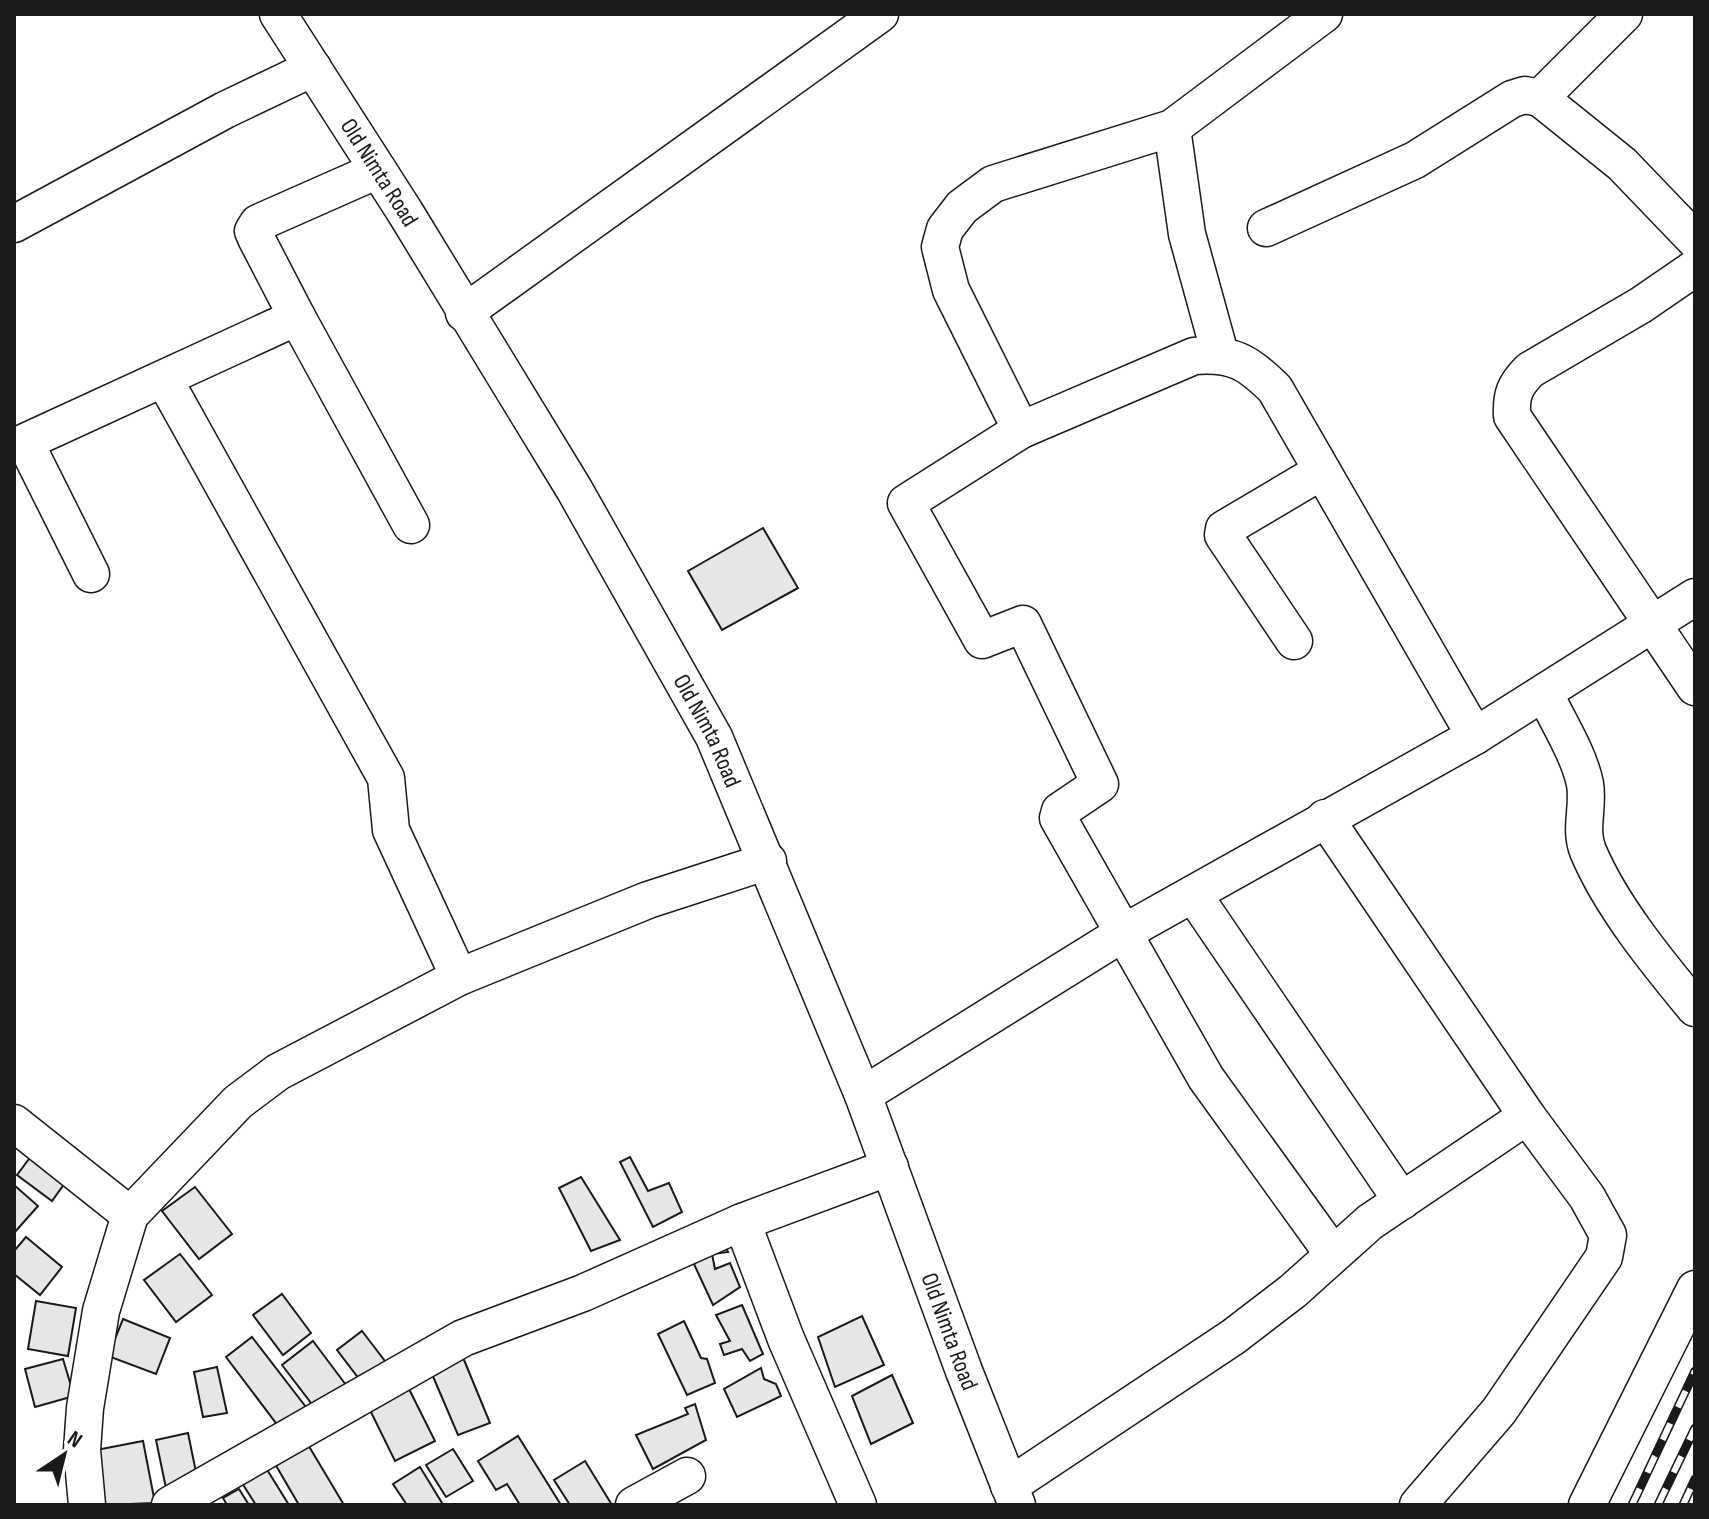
<svg xmlns="http://www.w3.org/2000/svg" width="1709" height="1519" font-family="'Sofia Sans Condensed',sans-serif">
  <style>
    .building { fill: #e6e6e6; stroke: #1a1a1a; stroke-width: 2 }
    .lines { fill: none; stroke-linecap: round; stroke-linejoin: round }
    .minor-casing { stroke: #1a1a1a; stroke-width: 39 }
    .minor { stroke: #fff; stroke-width: 36 }
    .rail-casing { stroke: #1a1a1a; stroke-width: 9 }
    .rail { stroke: #fff; stroke-width: 6; stroke-dasharray: 18; stroke-linecap: butt }
    .labels { text-anchor: middle; stroke-width: 6; stroke-linejoin: round; paint-order: stroke }
    .street-label { font-size: 24px; fill: #1a1a1a; stroke: #fff }
  </style>
  <rect width="100%" height="100%" fill="#fff"/>
  <g class="building">
    <polygon points="763,528 798,588 722,630 688,571"/>
    <polygon points="32,1155 67,1180 52,1201 17,1175"/>
    <polygon points="630,1157 648,1191 669,1183 682,1212 653,1227 620,1162"/>
    <polygon points="581,1177 620,1240 591,1251 559,1188"/>
    <polygon points="14,1185 38,1206 14,1233"/>
    <polygon points="195,1187 232,1234 199,1259 162,1211"/>
    <polygon points="26,1237 62,1267 40,1295 14,1274 14,1251"/>
    <polygon points="720,1237 728,1252 712,1254 715,1269 730,1263 740,1287 713,1305 687,1249"/>
    <polygon points="180,1254 212,1295 176,1322 144,1280"/>
    <polygon points="282,1294 311,1333 283,1355 253,1315"/>
    <polygon points="36,1301 76,1308 68,1356 28,1349"/>
    <polygon points="742,1305 763,1354 750,1361 742,1349 724,1355 720,1344 730,1341 716,1315"/>
    <polygon points="862,1316 884,1365 835,1387 818,1337"/>
    <polygon points="123,1319 170,1338 156,1374 108,1356"/>
    <polygon points="684,1321 701,1358 707,1359 715,1383 687,1395 658,1334"/>
    <polygon points="362,1331 388,1365 363,1384 337,1350"/>
    <polygon points="252,1337 309,1411 282,1431 226,1357"/>
    <polygon points="313,1341 349,1389 318,1412 282,1365"/>
    <polygon points="462,1355 490,1423 458,1435 429,1367"/>
    <polygon points="63,1359 74,1396 35,1407 25,1369"/>
    <polygon points="217,1367 227,1413 203,1417 194,1372"/>
    <polygon points="761,1368 764,1379 776,1384 781,1396 737,1417 724,1389"/>
    <polygon points="892,1375 913,1423 871,1444 852,1396"/>
    <polygon points="407,1385 435,1441 395,1461 367,1404"/>
    <polygon points="695,1404 706,1440 653,1469 636,1435 688,1414 685,1408"/>
    <polygon points="188,1433 199,1487 167,1493 156,1440"/>
    <polygon points="518,1436 561,1505 520,1505 507,1484 496,1490 478,1461"/>
    <polygon points="304,1438 344,1505 299,1505 271,1457"/>
    <polygon points="143,1441 155,1503 102,1505 91,1451"/>
    <polygon points="453,1449 473,1481 446,1497 426,1465"/>
    <polygon points="585,1461 612,1505 570,1505 554,1480"/>
    <polygon points="420,1467 442,1503 439,1505 407,1505 393,1484"/>
    <polygon points="266,1468 289,1505 256,1505 242,1483"/>
    <polygon points="239,1489 249,1505 227,1505 223,1498"/>
  </g>
  <g class="lines">
    <g class="minor-casing">
      <g id="minor">
        <path id="s1" d="M278,14L405,212L574,489L714,737L863,1095L964,1371L1017,1505"/>
        <polyline points="1624,14 1540,98 1622,164 1695,240"/>
        <polyline points="1172,128 1187,234 1220,354"/>
        <polyline points="14,224 225,110 313,68"/>
        <polyline points="1266,228 1415,160 1512,99 1525,95 1540,98"/>
        <path d="M1695,268L1641,305L1530,370C1515,385 1511,394 1512,416L1695,687"/>
        <polyline points="464,313 880,14"/>
        <polyline points="297,317 411,525"/>
        <polyline points="164,379 386,778 391,830 459,977"/>
        <polyline points="1021,430 951,290 940,247 945,229 962,207 993,184 1172,128 1324,14"/>
        <polyline points="91,574 25,442 297,317 256,238 253,231 258,223 378,170"/>
        <polyline points="1294,641 1223,535 1224,529 1322,471"/>
        <path d="M1545,694C1558,722 1579,754 1585,784C1589,807 1579,829 1588,851C1611,906 1657,962 1695,1008"/>
        <polyline points="1325,818 1527,1116 1587,1197 1608,1235 1604,1257 1499,1411 1418,1505"/>
        <polyline points="1193,894 1402,1201"/>
        <polyline points="863,1095 1125,932 1475,736 1695,597"/>
        <polyline points="14,1123 130,1215"/>
        <polyline points="742,1222 786,1339 858,1505"/>
        <path d="M1333,1254L1206,1078L1058,818L1060,811L1100,784L1023,624L982,640L906,503L1021,430L1194,356C1233,353 1248,362 1275,389L1475,736"/>
        <polyline points="1009,1486 1233,1337 1293,1291 1370,1222 1527,1116"/>
        <polyline points="87,1505 82,1450 85,1408 101,1311 130,1215 238,1102 278,1072 459,977 648,900 768,861"/>
        <polyline points="170,1505 463,1338 583,1293 742,1222 890,1167"/>
        <polyline points="634,1505 687,1476"/>
        <polyline points="1587,1505 1695,1289"/>
      </g>
    </g>
    <use href="#minor" class="minor"/>
    <g class="rail-casing">
      <g id="rail">
        <polyline points="1632,1505 1695,1371"/>
        <polyline points="1658,1505 1695,1428"/>
        <polyline points="1683,1505 1695,1479"/>
      </g>
    </g>
    <use href="#rail" class="rail"/>
  </g>
  <g class="labels">
    <g class="street-label">
      <text dy="8" stroke="none"><textPath href="#s1" startOffset="188">Old Nimta Road</textPath></text>
      <text dy="8" stroke="none"><textPath href="#s1" startOffset="836">Old Nimta Road</textPath></text>
      <text dy="8" stroke="none"><textPath href="#s1" startOffset="1484">Old Nimta Road</textPath></text>
    </g>
  </g>
  <rect width="1709" height="1519" fill="none" stroke="#1a1a1a" stroke-width="32"/>
  <g transform="translate(64 1455) rotate(35)" stroke="#ffffff" stroke-width="6" paint-order="stroke">
  <path d="M0-6L14 30L0 20L-14 30Z" fill="#1a1a1a"/>
  <text y="-12" font-size="22" font-weight="bold" text-anchor="middle" fill="#1a1a1a">N</text>
  </g>
</svg>
